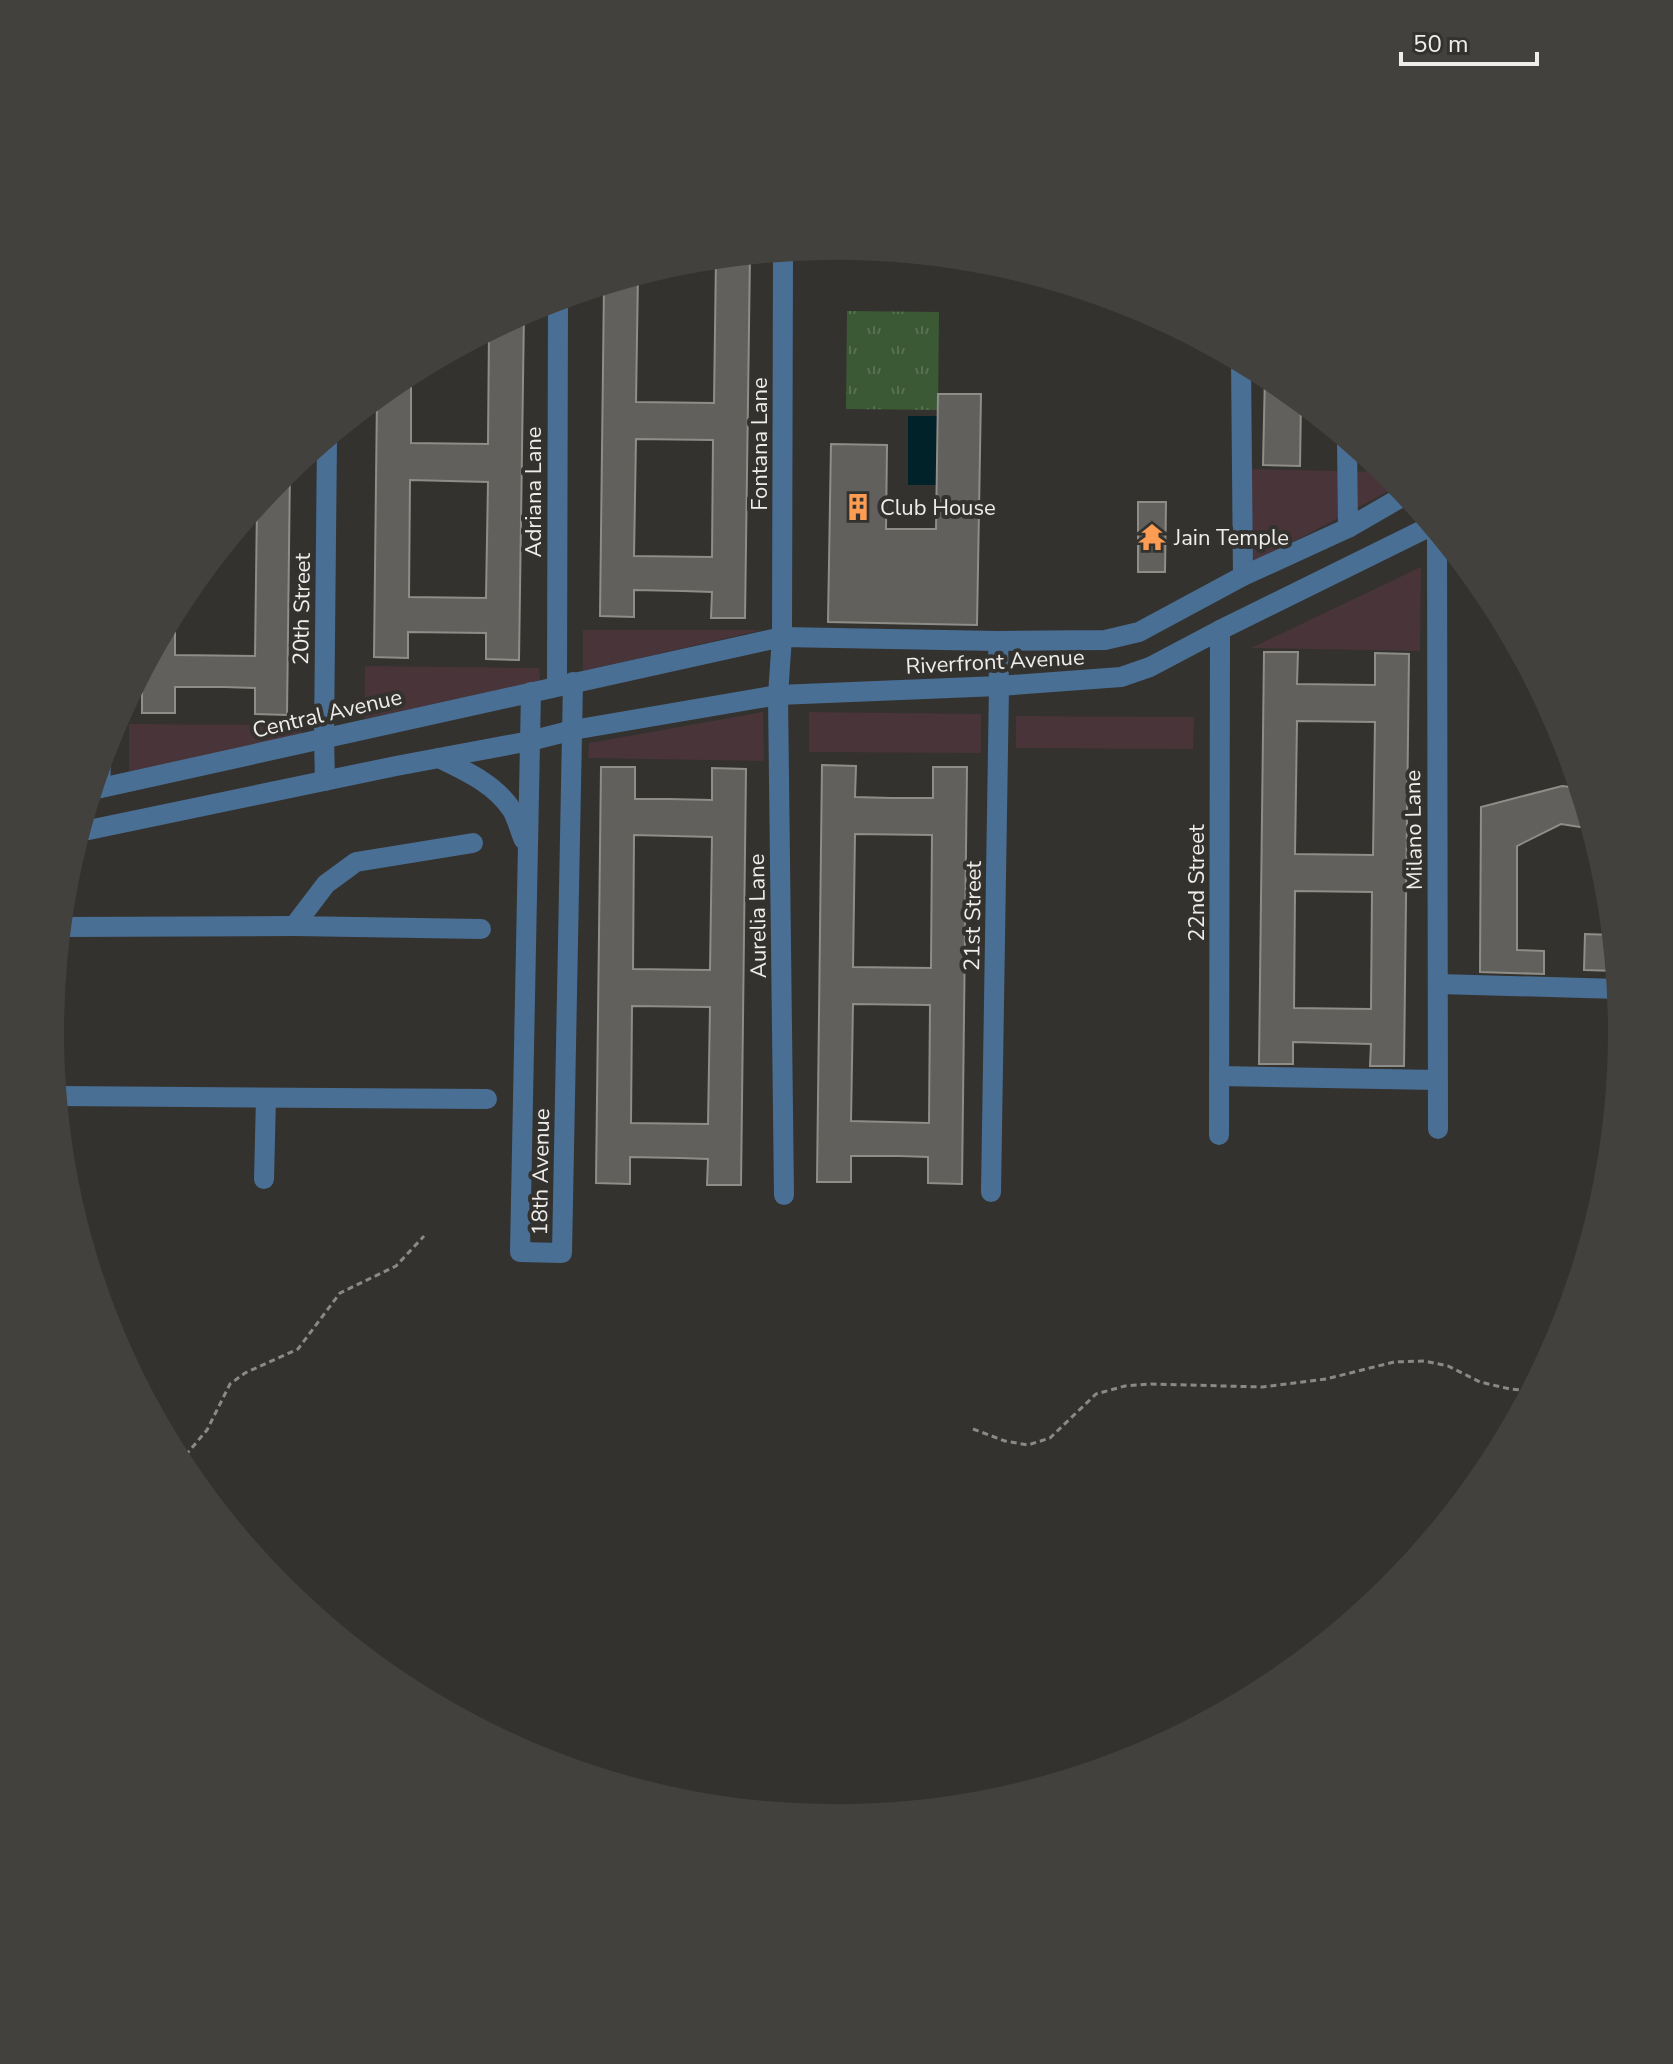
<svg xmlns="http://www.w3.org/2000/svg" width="1673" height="2064" font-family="'Nunito Sans',sans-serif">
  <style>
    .commercial { fill: #483439 }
    .grass { fill: url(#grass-tufts) }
    .water { fill: #002228 }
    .building { fill: #61605c; stroke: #8e8d88; stroke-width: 2; fill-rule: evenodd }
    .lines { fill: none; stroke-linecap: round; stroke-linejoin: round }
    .path { stroke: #8b8986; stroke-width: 3; stroke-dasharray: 6 4; stroke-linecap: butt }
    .minor { stroke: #4a6f95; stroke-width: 20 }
    .labels { text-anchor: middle; stroke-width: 8; stroke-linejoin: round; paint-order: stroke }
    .street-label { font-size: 22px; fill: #eeedeb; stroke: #34322e }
    .poi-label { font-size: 22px; fill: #eeedeb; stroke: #34322e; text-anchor: start }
  </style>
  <defs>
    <pattern id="grass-tufts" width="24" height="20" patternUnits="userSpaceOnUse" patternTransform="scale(2)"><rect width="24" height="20" fill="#3a5934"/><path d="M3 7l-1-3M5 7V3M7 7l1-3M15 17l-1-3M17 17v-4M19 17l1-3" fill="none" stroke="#577152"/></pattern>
  </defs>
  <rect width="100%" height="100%" fill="#34322e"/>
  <g class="commercial">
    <polygon points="1252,469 1388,472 1400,485 1250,565"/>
    <polygon points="1421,567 1420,651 1251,648"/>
    <polygon points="583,630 762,630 583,671"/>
    <polygon points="365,666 539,668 540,681 364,719"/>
    <polygon points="763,712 764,761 588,758 589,743"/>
    <polygon points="809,712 981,714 981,753 809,752"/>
    <polygon points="1016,716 1194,717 1193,749 1016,748"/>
    <polygon points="129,724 302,725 302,736 129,772"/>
  </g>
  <polygon class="grass" points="847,311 939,312 938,410 846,409"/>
  <polygon class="water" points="908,416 938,416 936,485 908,485"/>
  <g class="building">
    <path d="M750,254L745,618H711L712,592L683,591L634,590V617L600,616L604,285L638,274L636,402L714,403L716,257ZM636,439L713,440L712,557L634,556Z"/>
    <path d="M524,312L519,660L486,659V633L408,632V658L374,657L377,396L400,378L411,372V443L488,444L489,330ZM410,480L488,482L486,598L409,597Z"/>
    <polygon points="1265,374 1274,378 1301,401 1300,466 1263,465"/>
    <polygon points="938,394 981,394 977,625 828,622 831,444 887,445 886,529 936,529"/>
    <polygon points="290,468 287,715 255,714 255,688 224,687 175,687 175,713 142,713 142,671 175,609 175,655 255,656 257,504 281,476"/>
    <polygon points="1138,502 1166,502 1165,572 1138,572"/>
    <path d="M1264,652H1298L1297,684L1375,685V653L1409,654L1404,1066H1370L1371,1044L1293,1042V1064H1259ZM1297,721L1375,722L1373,855L1295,854ZM1295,891L1372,892L1371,1009L1294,1008Z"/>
    <path d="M822,765L856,766L855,797L891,798H933V767H967L962,1184L928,1183V1157L900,1156H851V1182H817ZM855,834L932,835L931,968L853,967ZM853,1004L930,1005L929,1123L851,1121Z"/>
    <path d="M601,767H635V799H670L712,800V768L746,769L741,1185H707L708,1159L680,1158L630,1157V1184L596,1183ZM634,835L712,837L710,970L633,969ZM632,1006L710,1007L708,1124L631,1123Z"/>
    <polygon points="1562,786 1580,788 1593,829 1561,824 1517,846 1517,950 1544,951 1544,974 1480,972 1481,807"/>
    <polygon points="1585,934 1613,935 1617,971 1584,970"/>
  </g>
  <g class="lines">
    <g class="path">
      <polyline points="973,1429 1005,1441 1028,1445 1050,1438 1096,1394 1125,1386 1151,1384 1262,1387 1326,1379 1394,1362 1424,1361 1448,1366 1480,1382 1510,1389 1532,1391"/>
      <polyline points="179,1463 207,1430 230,1384 245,1373 298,1349 340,1293 396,1266 424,1236"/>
    </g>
    <g class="minor">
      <polyline points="783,251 782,637 778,695 784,1195"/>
      <polyline points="1241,361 1243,576"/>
      <polyline points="1347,439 1348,528"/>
      <polyline points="1437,530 1438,1129"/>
      <polyline points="557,686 558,299"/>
      <polyline points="531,692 520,1252 562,1253 573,682"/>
      <path d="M439,758C466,771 495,784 512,810C517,819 520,831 524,840"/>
      <polyline points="325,781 324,738 327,438"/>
      <polyline points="100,788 101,762"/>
      <polyline points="92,790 782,637 998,641 1105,640 1139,632 1243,576 1348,528 1407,494"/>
      <polyline points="79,832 396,766 530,741 573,730 778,695 999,686 1121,677 1150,667 1220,630 1433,525"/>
      <polyline points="473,843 356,862 326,884 294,926 481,929"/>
      <polyline points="60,927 294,926"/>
      <polyline points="1439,984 1619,989"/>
      <polyline points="1219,1076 1437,1080"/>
      <polyline points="56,1096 487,1099"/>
      <polyline points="1219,1135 1220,630"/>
      <polyline points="264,1179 266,1098"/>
      <polyline points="991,1192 999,686 998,641"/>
    </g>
  </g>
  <defs>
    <g id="building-bare" transform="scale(2.16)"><path d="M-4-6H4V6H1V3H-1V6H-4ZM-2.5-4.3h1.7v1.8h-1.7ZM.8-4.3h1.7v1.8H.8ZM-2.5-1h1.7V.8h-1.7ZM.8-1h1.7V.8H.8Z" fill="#fd9d54" stroke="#34322e" stroke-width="2.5" paint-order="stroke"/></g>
    <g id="temple-bare" transform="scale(2.16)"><path d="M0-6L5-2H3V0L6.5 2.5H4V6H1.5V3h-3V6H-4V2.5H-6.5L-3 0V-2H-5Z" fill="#fd9d54" stroke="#34322e" stroke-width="2.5" paint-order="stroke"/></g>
  </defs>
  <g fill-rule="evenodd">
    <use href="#building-bare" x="858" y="507"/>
    <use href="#temple-bare" x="1152" y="537"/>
  </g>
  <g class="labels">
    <g class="street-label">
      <text transform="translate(759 444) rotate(-90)" y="8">Fontana Lane</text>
      <text transform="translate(533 492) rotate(-90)" y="8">Adriana Lane</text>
      <text transform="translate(301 609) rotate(-89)" y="8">20th Street</text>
      <text transform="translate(995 661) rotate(-3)" y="8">Riverfront Avenue</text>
      <text transform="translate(327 713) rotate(-13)" y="8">Central Avenue</text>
      <text transform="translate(1413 830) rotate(-91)" y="8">Milano Lane</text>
      <text transform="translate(1196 883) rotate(-90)" y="8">22nd Street</text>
      <text transform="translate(757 916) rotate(-91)" y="8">Aurelia Lane</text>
      <text transform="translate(972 916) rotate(-89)" y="8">21st Street</text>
      <text transform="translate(540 1172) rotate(-89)" y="8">18th Avenue</text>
    </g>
    <g class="poi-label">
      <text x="880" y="515">Club House</text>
      <text x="1174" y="545">Jain Temple</text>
    </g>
  </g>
  <path d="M0 0H1673V2064H0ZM64 1032a772 772 0 1 1 1544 0a772 772 0 1 1-1544 0Z" fill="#43413d" fill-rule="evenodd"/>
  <path d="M1401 52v12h136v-12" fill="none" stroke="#eeedeb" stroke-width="4"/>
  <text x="1413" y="52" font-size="24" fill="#eeedeb" stroke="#34322e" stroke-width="6" paint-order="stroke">50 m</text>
</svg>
